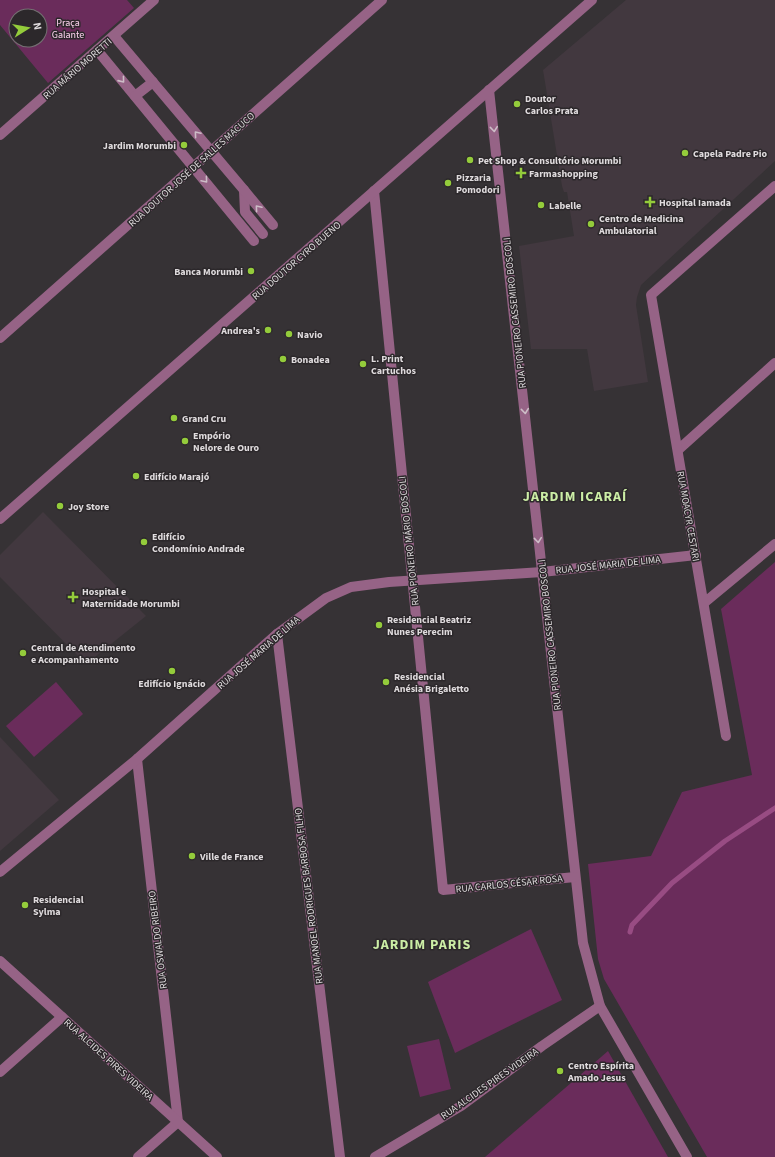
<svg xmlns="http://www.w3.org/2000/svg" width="775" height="1157" font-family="'Source Sans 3',sans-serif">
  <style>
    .built { fill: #42383f }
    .green { fill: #6a2c5b; fill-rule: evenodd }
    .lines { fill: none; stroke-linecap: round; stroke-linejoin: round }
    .stream { stroke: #984c83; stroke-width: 5 }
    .minor { stroke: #966386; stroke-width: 10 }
    .oneway { stroke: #cdbdc7 }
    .poi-dot { fill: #94cc3b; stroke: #2c282b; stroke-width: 1.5 }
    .labels { text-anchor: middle; stroke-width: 3; stroke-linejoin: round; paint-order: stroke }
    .park-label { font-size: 10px; fill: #ffd3f0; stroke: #2c282b }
    .street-label { font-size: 10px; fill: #dfdbdd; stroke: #2c282b }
    .poi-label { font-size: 10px; font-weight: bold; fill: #dfdbdd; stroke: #2c282b; text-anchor: start }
    .district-label { font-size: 14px; font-weight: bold; letter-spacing: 1px; fill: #cceea6; stroke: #2c282b }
  </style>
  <rect width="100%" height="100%" fill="#363235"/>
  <g class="built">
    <polygon points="626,0 775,0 775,161 641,285 637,297 636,305 648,382 594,391 587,349 531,349 519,246 574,236 567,192 564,192 562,186 543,70"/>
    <polygon points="43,512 146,616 86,664 0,577 0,555"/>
    <polygon points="0,737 59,800 0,851"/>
  </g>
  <g class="green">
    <path d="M0,0H127L134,8L48,83L0,25ZM16,16H40V40H16Z"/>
    <polygon points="775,562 775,1157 707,1157 604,979 598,959 588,864 651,856 682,792 752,775 721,609"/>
    <polygon points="56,682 83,714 34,757 6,726"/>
    <polygon points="531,929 562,1000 455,1053 428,982"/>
    <polygon points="439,1039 451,1089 420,1097 407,1046"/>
    <polygon points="608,1051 668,1157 485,1157"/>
  </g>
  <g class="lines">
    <polyline class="stream" points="630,932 632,925 672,883 725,841 775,808"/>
    <g class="minor">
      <polyline points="114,36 244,190 245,212 263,234"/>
      <polyline points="97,50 254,241"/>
      <polyline points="489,90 583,943 600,1006 687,1157"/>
      <polyline points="135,96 153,82"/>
      <polyline points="0,135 154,0"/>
      <polyline points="244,190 273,225"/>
      <polyline points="374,191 443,890 575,877"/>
      <polyline points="0,338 382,0"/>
      <polyline points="678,450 775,363"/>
      <polyline points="0,519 592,0"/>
      <polyline points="704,603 775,544"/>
      <polyline points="277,634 340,1157"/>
      <polyline points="726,736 651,295 775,186"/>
      <polyline points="137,759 178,1122 138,1157"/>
      <polyline points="0,872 137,759 277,634 326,598 351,587 389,582 542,572 696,555"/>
      <polyline points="0,961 217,1157"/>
      <polyline points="0,1072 62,1017"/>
      <polyline points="375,1157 461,1106 542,1046 600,1006"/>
    </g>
  </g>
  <defs><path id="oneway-chevron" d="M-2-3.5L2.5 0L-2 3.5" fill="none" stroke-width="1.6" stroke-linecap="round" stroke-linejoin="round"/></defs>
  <g class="oneway">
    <use href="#oneway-chevron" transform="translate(122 80) rotate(51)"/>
    <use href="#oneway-chevron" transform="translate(494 129) rotate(84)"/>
    <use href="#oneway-chevron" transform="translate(197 134) rotate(-130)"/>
    <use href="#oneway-chevron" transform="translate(205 180) rotate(50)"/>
    <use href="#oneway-chevron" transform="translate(258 208) rotate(-130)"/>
    <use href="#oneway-chevron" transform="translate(525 411) rotate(84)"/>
    <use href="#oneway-chevron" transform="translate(538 540) rotate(84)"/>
  </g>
  <g class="poi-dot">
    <circle cx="517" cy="104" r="4"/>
    <circle cx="184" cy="145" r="4"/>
    <circle cx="685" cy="153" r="4"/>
    <circle cx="470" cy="160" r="4"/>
    <path d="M519 167h4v4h4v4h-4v4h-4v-4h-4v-4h4z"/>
    <circle cx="448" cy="183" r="4"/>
    <path d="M648 196h4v4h4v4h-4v4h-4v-4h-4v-4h4z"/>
    <circle cx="541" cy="205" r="4"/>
    <circle cx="591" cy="224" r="4"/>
    <circle cx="251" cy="271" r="4"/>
    <circle cx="268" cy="330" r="4"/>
    <circle cx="289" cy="334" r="4"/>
    <circle cx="283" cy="359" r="4"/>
    <circle cx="363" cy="364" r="4"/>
    <circle cx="174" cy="418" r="4"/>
    <circle cx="185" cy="441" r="4"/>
    <circle cx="136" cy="476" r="4"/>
    <circle cx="60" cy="506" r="4"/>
    <circle cx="144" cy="542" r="4"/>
    <path d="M71 591h4v4h4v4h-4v4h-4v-4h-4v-4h4z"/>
    <circle cx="379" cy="625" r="4"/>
    <circle cx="23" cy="653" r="4"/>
    <circle cx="172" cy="671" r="4"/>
    <circle cx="386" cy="682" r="4"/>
    <circle cx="192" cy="856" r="4"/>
    <circle cx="25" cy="905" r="4"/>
    <circle cx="560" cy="1071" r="4"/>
  </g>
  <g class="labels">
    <g class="park-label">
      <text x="68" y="26">Praça<tspan x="68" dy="12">Galante</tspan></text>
    </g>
    <g class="street-label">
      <text transform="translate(77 68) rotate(-41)" y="4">RUA MÁRIO MORETTI</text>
      <text transform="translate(191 169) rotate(-42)" y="4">RUA DOUTOR JOSÉ DE SALLES MACUCO</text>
      <text transform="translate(296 260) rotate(-41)" y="4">RUA DOUTOR CYRO BUENO</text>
      <text transform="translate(514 313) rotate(-96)" y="4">RUA PIONEIRO CASSEMIRO BOSCOLI</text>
      <text transform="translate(689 516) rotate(80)" y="4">RUA MOACYR CESTARI</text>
      <text transform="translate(408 541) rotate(-96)" y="4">RUA PIONEIRO MÁRIO BOSCOLI</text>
      <text transform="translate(608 564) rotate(-6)" y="4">RUA JOSÉ MARIA DE LIMA</text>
      <text transform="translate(549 635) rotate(-96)" y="4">RUA PIONEIRO CASSEMIRO BOSCOLI</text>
      <text transform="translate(258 652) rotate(-41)" y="4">RUA JOSÉ MARIA DE LIMA</text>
      <text transform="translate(509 883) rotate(-6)" y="4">RUA CARLOS CÉSAR ROSA</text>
      <text transform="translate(308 896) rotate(-97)" y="4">RUA MANOEL RODRIGUES BARBOSA FILHO</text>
      <text transform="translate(157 940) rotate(-97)" y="4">RUA OSWALDO RIBEIRO</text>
      <text transform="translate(109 1059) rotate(42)" y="4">RUA ALCIDES PIRES VIDEIRA</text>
      <text transform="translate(489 1083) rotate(-35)" y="4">RUA ALCIDES PIRES VIDEIRA</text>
    </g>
    <g class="poi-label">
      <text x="525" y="102">Doutor<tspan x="525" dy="12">Carlos Prata</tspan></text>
      <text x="176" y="149" text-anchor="end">Jardim Morumbi</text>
      <text x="693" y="157">Capela Padre Pio</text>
      <text x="478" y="164">Pet Shop &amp; Consultório Morumbi</text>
      <text x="529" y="177">Farmashopping</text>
      <text x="456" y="181">Pizzaria<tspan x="456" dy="12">Pomodori</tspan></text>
      <text x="659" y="206">Hospital Iamada</text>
      <text x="549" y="209">Labelle</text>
      <text x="599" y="222">Centro de Medicina<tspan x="599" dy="12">Ambulatorial</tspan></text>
      <text x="243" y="275" text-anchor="end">Banca Morumbi</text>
      <text x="260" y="334" text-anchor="end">Andrea's</text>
      <text x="297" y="338">Navio</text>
      <text x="371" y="362">L. Print<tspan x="371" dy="12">Cartuchos</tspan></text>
      <text x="291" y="363">Bonadea</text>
      <text x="182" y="422">Grand Cru</text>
      <text x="193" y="439">Empório<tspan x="193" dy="12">Nelore de Ouro</tspan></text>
      <text x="144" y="480">Edifício Marajó</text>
      <text x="68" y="510">Joy Store</text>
      <text x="152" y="540">Edifício<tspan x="152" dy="12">Condomínio Andrade</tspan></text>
      <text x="82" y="595">Hospital e<tspan x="82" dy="12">Maternidade Morumbi</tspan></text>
      <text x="387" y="623">Residencial Beatriz<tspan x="387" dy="12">Nunes Perecim</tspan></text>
      <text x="31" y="651">Central de Atendimento<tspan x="31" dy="12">e Acompanhamento</tspan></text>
      <text x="394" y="680">Residencial<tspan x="394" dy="12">Anésia Brigaletto</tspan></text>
      <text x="172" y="687" text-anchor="middle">Edifício Ignácio</text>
      <text x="200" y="860">Ville de France</text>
      <text x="33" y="903">Residencial<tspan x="33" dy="12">Sylma</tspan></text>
      <text x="568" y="1069">Centro Espírita<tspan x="568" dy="12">Amado Jesus</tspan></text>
    </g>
    <g class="district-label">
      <text x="575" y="501">JARDIM ICARAÍ</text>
      <text x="422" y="949">JARDIM PARIS</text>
    </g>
  </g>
  <g transform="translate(28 28) rotate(79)"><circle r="19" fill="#2c282b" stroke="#747072"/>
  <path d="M0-3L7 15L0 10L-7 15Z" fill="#94cc3b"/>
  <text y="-6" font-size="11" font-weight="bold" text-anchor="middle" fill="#dfdbdd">N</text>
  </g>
</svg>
